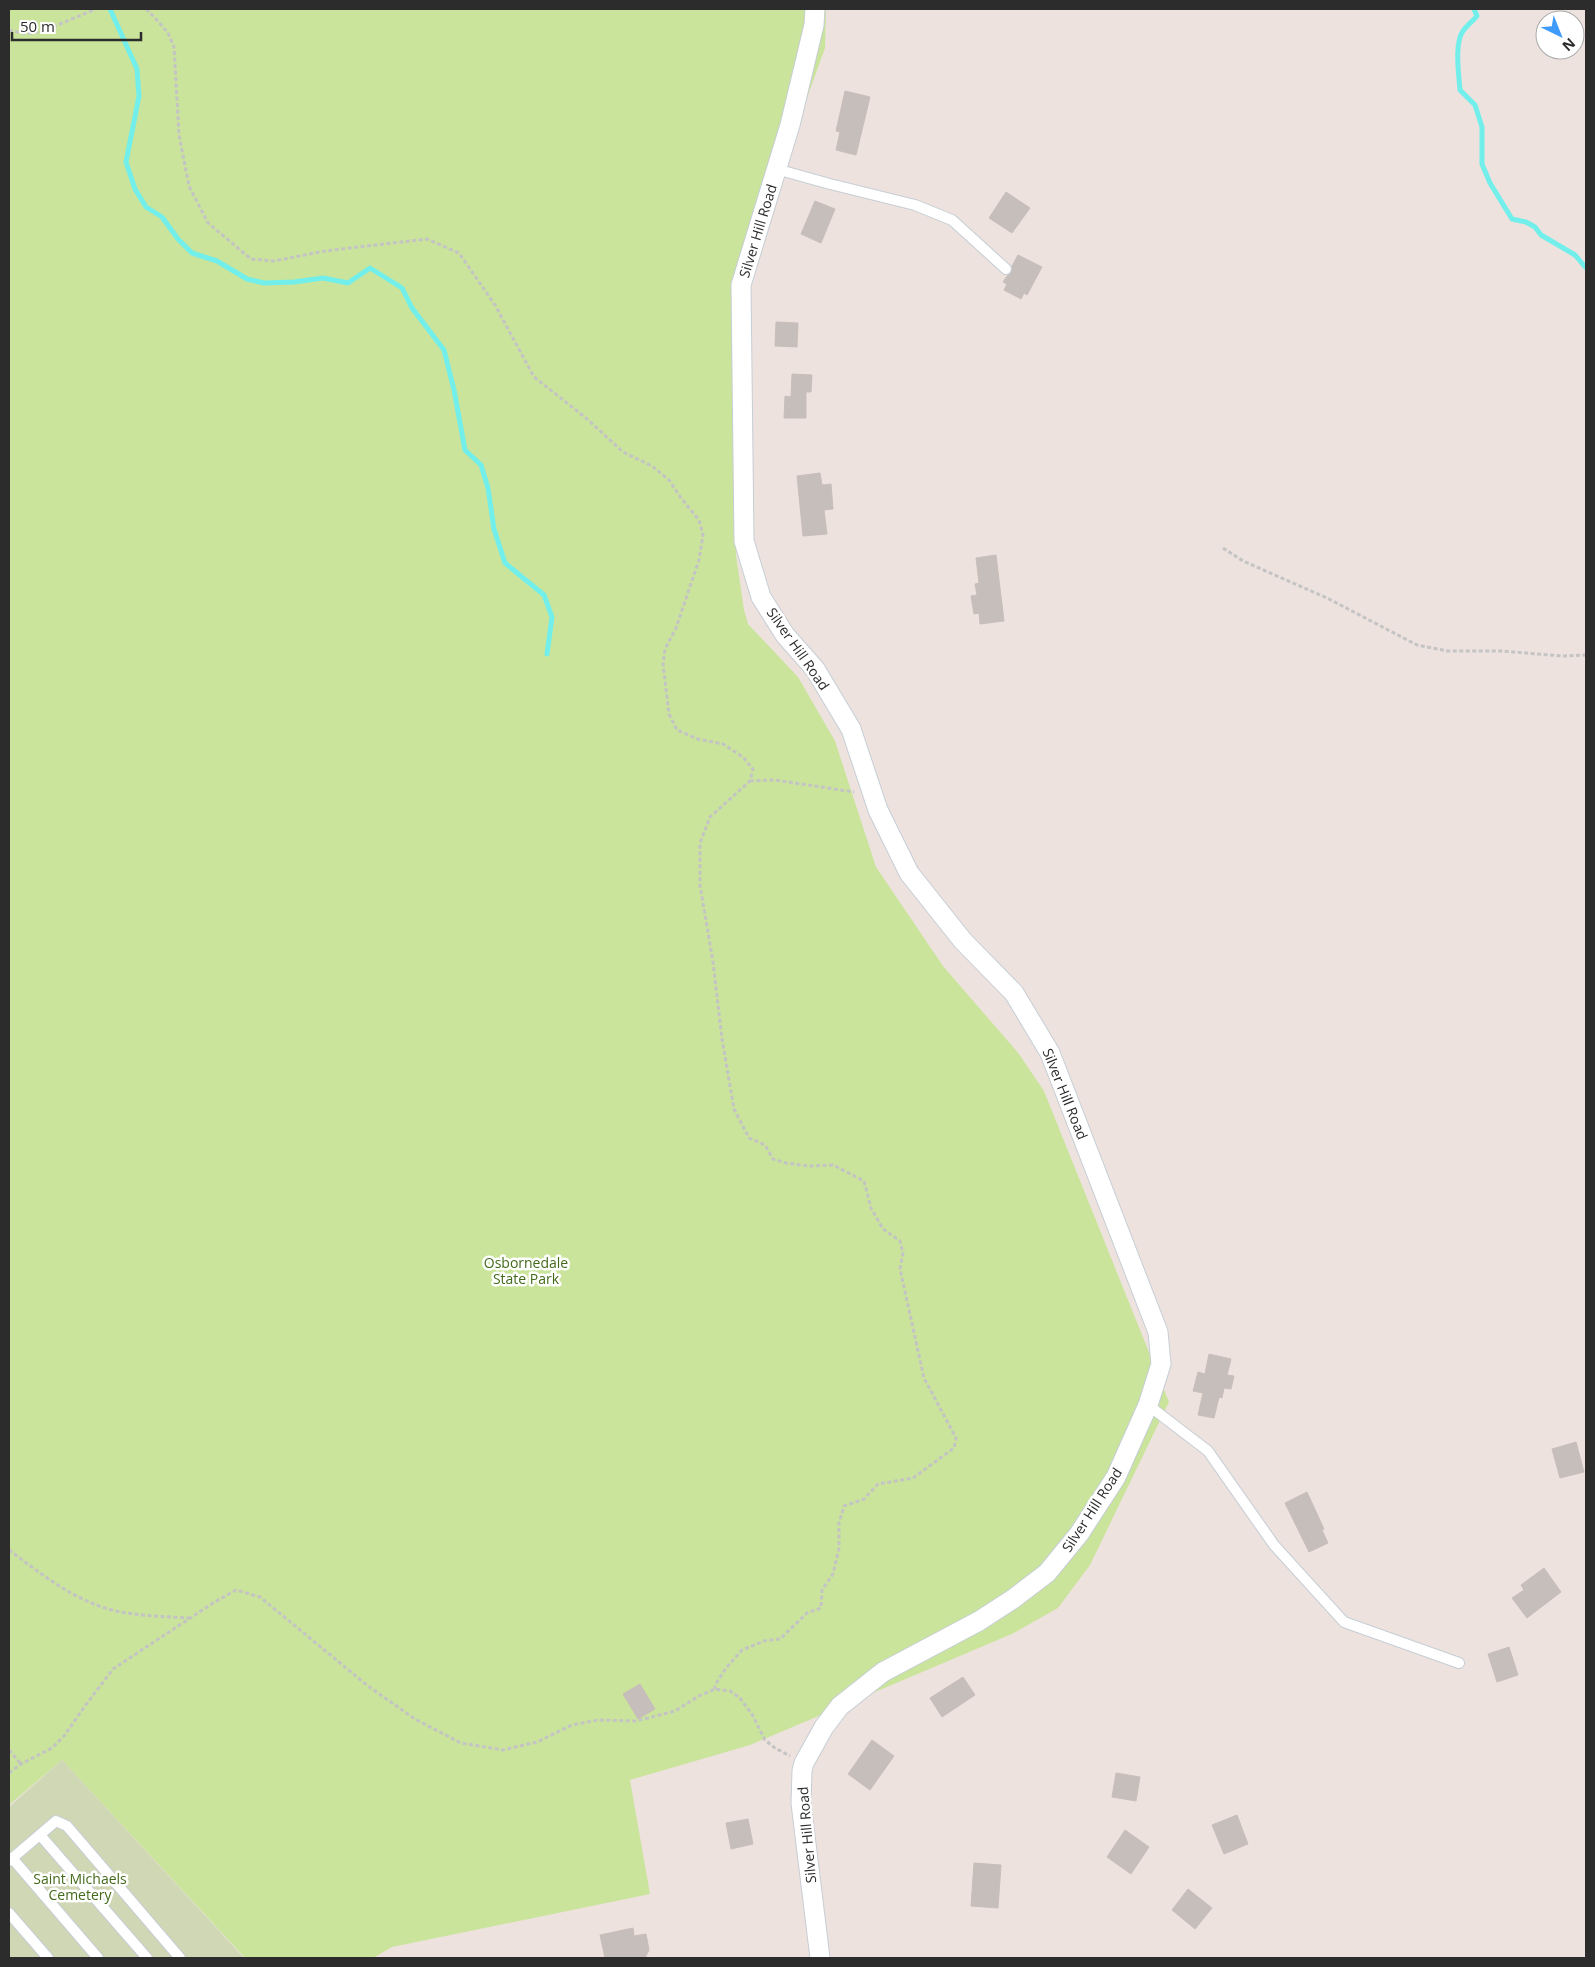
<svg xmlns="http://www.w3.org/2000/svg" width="1595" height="1967" font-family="'Open Sans',sans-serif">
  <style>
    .green { fill: #cae49b }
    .cemetery { fill: #d0d7b5 }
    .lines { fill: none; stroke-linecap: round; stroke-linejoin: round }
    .stream { stroke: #72efea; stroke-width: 5 }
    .building { fill: #c6beba; stroke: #c9beb8 }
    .lane-casing { stroke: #c6ced5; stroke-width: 12 }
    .street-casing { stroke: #c6ced5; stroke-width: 21 }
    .path { stroke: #c4c4c4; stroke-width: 3; stroke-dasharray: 4 2.5; stroke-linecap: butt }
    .lane { stroke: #fff; stroke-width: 10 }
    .street { stroke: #fff; stroke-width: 19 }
    .labels { text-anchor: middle; stroke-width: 5; stroke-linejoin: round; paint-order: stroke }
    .street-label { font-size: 14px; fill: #2c2c2c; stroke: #fff }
    .park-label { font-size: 14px; fill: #436a1b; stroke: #fff }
  </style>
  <rect width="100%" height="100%" fill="#ede2de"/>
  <polygon class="green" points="9,9 826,9 825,48 778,178 741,313 736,555 744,610 748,624 798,677 835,741 876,867 943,966 1019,1054 1044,1091 1169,1402 1090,1565 1058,1608 1014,1633 750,1745 630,1780 650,1894 392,1947 373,1958 245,1958 62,1760 9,1805"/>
  <polygon class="cemetery" points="62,1760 244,1958 9,1958 9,1807"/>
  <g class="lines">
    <g class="stream">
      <polyline points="110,9 137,69 139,96 126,162 135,189 146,207 162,217 178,239 192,253 217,261 247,279 264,283 294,282 323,278 348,283 370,268 402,288 412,308 444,350 454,390 465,450 481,465 488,488 494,529 505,563 544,595 552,617 547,654"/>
      <path d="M1474,9L1477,16C1473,21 1467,25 1463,31C1454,43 1459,76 1460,90L1475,105L1482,127V164L1490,183L1512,219L1526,222L1535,227L1541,235L1575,255L1586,268"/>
    </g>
  </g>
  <g class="building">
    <polygon points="845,91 870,97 856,155 836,150 840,132 836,131"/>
    <polygon points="1006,192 1030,208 1012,233 989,218"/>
    <polygon points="815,201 835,209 821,243 801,234"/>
    <polygon points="1018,255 1042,267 1027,295 1024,293 1021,299 1004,290 1007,284 1003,282 1007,276 1011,273 1012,266"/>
    <polygon points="776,322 798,323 797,347 775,346"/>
    <polygon points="792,374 812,375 811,392 806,392 806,418 784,418 785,396 791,397"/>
    <polygon points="820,473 822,485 831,484 833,509 824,510 827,534 803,536 797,476"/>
    <polygon points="996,555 1004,621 980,624 979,613 974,614 971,596 977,595 975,584 979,583 976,558"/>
    <polygon points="1209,1354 1231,1359 1227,1375 1234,1376 1231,1389 1224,1388 1222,1398 1219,1397 1214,1418 1198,1415 1203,1393 1193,1391 1198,1372 1205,1374"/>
    <polygon points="1576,1442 1584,1472 1560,1478 1552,1449"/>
    <polygon points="1307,1492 1324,1529 1322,1530 1328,1543 1309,1552 1285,1503"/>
    <polygon points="1544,1568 1561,1592 1527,1618 1512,1598 1524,1590 1521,1585"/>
    <polygon points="1509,1647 1518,1675 1497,1682 1488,1654"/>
    <polygon points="963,1677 975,1695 942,1717 930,1698"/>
    <polygon points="640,1684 655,1709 638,1719 623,1694"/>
    <polygon points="872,1740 894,1756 870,1790 848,1774"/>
    <polygon points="1116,1773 1140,1777 1136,1801 1112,1797"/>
    <polygon points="1237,1815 1248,1844 1224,1854 1212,1825"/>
    <polygon points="748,1819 753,1844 731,1849 726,1823"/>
    <polygon points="1125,1830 1149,1847 1131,1874 1107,1857"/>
    <polygon points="974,1863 1001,1865 998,1908 971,1906"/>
    <polygon points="1188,1889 1212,1908 1195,1929 1172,1910"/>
    <polygon points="633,1928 634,1936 646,1934 649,1950 645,1958 605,1958 600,1935"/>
  </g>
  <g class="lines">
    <g class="lane-casing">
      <g id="lane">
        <polyline points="776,169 830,184 915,205 952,220 1006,269"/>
        <polyline points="1148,1405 1208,1451 1274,1545 1344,1622 1459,1663"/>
        <polyline points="40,1835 147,1958"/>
        <polyline points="12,1858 98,1958"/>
        <polyline points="9,1861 56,1821 67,1826 180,1958"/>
        <polyline points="9,1913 48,1958"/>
      </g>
    </g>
    <g class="street-casing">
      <polyline id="street" points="815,9 814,25 790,125 741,285 744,541 761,597 785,635 815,669 851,729 878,810 909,873 963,941 1014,993 1050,1053 1158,1332 1161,1364 1148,1405 1116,1477 1079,1534 1047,1573 1013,1599 979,1621 883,1672 840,1706 824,1727 804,1763 802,1771 801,1803 820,1958"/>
    </g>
    <g class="path">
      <polyline points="146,9 157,20 168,33 174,47 179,135 189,186 208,223 251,259 274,261 325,251 427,239 459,253 495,305 534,377 586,418 623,452 652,466 669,480 681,498 699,520 703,535 699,560 676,628 665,649 663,664 669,714 677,730 698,739 723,744 743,757 753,769 750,781 710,817 700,843 700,885 713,962 722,1039 734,1109 749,1138 765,1145 773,1159 786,1163 809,1166 833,1165 864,1181 871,1208 883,1229 900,1241 903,1253 900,1269 924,1378 956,1438 954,1448 913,1478 878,1484 864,1499 844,1506 839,1523 839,1548 833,1574 822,1590 821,1608 807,1613 780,1639 764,1641 742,1650 726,1668 715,1685 715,1689"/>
      <polyline points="9,30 26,34 43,31 96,9"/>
      <polyline points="1223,548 1243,561 1327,598 1417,645 1448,651 1501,651 1563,656 1586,655"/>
      <polyline points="750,781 775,780 854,792"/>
      <path d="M9,1550C44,1576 82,1607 127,1613C147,1616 168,1617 189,1618"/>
      <polyline points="9,1750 21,1764"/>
      <polyline points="9,1773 21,1764 52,1748 64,1736 85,1706 113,1669 213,1603 236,1590 260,1597 368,1686 415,1719 461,1743 503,1750 537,1742 572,1725 598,1720 636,1721 675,1711 699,1696 715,1689 730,1691 740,1698 753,1716 765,1740 775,1748 790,1756"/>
    </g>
    <use href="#lane" class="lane"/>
    <use href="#street" class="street"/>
  </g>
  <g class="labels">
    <g class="street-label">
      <text transform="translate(758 231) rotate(-73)" y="5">Silver Hill Road</text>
      <text transform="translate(798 649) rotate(55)" y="5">Silver Hill Road</text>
      <text transform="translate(1065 1094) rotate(68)" y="5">Silver Hill Road</text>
      <text transform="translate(1092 1510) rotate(-57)" y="5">Silver Hill Road</text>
      <text transform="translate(807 1835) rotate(-95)" y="5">Silver Hill Road</text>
    </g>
    <g class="park-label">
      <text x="526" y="1268">Osbornedale<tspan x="526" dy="16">State Park</tspan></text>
      <text x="80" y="1884">Saint Michaels<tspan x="80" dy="16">Cemetery</tspan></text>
    </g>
  </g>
  <rect width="1595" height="1967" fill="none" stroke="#2c2c2c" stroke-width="20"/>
  <g transform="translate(1560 35) rotate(137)"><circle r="24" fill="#ffffff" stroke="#ababab"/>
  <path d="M0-4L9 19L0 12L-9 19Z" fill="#3f9bfa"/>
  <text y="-8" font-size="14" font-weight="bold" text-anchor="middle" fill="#2c2c2c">N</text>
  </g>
  <path d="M12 32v8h129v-8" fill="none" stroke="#2c2c2c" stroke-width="2.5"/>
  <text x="20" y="32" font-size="15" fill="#2c2c2c" stroke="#ffffff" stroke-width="4" paint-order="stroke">50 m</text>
</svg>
